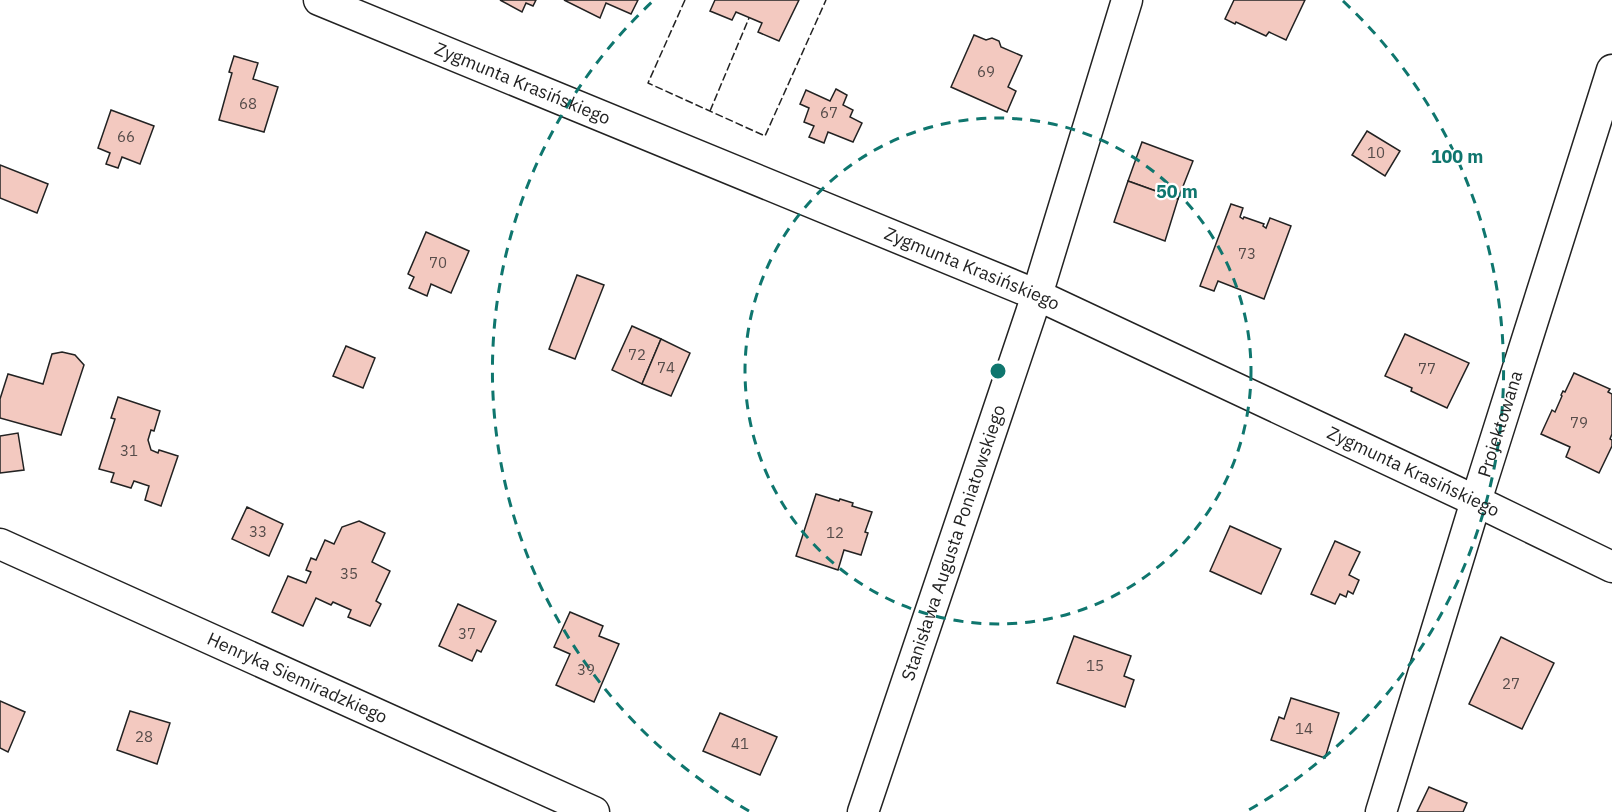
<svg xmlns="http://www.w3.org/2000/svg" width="1612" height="812" font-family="'IBM Plex Sans',sans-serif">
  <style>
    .building { fill: #f3c9c0; stroke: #222; stroke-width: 1.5 }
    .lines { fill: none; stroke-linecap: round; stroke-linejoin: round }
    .street-casing { stroke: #222; stroke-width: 33 }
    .street { stroke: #fff; stroke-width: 30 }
    .fence { stroke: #222; stroke-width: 1.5; stroke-dasharray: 8 3; stroke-linecap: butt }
    .ring { fill: none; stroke: #0f766e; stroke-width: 3; stroke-dasharray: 10 8 }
    .labels { text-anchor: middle; stroke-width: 4.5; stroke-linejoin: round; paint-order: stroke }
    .number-label { font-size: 15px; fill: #564c4a }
    .street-label { font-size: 18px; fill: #222; stroke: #fff }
    .centre { fill: #0f766e; stroke: #fff; stroke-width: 3 }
    .ring-label { font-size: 18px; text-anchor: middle; font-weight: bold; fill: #0f766e; stroke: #fff; stroke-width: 4.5; stroke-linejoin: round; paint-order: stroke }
  </style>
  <rect width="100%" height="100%" fill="#fff"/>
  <g class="building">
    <polygon points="500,0 536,0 533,6 526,3 522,12"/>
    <polygon points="564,0 638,0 631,14 606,3 600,18"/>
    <polygon points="715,0 799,0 779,41 758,32 762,23 736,12 732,20 710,11"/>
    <polygon points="1234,0 1305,0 1286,40 1269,32 1266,36 1236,22 1235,24 1225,19"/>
    <polygon points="974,35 986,40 992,38 999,41 1001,47 1022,56 1008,87 1016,91 1007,112 951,87"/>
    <polygon points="234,56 258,63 253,79 278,87 264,132 219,120 232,73 229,72"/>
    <polygon points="836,89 847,95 843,105 853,110 850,117 862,123 853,142 828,132 824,143 809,137 814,126 804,122 809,108 800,104 806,90 830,101"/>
    <polygon points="111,110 154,126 140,164 122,157 118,168 106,164 110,153 98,148"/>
    <polygon points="1367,131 1400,151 1385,176 1352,155"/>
    <polygon points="1142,142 1193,161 1178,199 1128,181"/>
    <polygon points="0,165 48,184 37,213 0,198"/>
    <polygon points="1128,181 1178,199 1165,241 1114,222"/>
    <polygon points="1231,204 1243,208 1240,217 1243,219 1244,217 1264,224 1263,226 1266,228 1270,218 1291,226 1264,299 1218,281 1214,291 1200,286"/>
    <polygon points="426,232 469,251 451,293 431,284 427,296 409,288 414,277 408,274"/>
    <polygon points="577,275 604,285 575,359 549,349"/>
    <polygon points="632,326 661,339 642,384 612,370"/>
    <polygon points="1405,334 1469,363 1447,408 1411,391 1412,388 1385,376"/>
    <polygon points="661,339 690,353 671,396 642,384"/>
    <polygon points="346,346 375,358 363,388 333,376"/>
    <polygon points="62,352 75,355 84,365 61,435 0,418 0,399 8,374 43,384 52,354"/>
    <polygon points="1574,373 1610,389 1608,392 1612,394 1612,434 1610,439 1612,440 1612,446 1599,473 1566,457 1570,447 1541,434 1552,410 1555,412 1562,396 1561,395 1563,391 1565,392"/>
    <polygon points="118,397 160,411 154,431 151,430 148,440 151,450 158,453 159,450 178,456 161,506 145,500 149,486 134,481 131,488 111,482 114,473 99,469 115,419 111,418"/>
    <polygon points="18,433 24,470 0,473 0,436"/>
    <polygon points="816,494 839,501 840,499 853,503 852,506 872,512 865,532 868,533 861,555 844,550 838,570 796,556"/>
    <polygon points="247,507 283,524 269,556 232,539"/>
    <polygon points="359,521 385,533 372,562 390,571 376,601 381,604 370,626 348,617 351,610 333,602 331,605 316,598 303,626 272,612 288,576 306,583 311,572 306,570 311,558 316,560 325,540 334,544 342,527"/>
    <polygon points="1230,526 1281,549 1261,594 1210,571"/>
    <polygon points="1335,541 1360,552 1349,575 1359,580 1353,594 1348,591 1346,597 1340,594 1335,604 1311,594"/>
    <polygon points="458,604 496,621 481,652 477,650 472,661 439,646"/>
    <polygon points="570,612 603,626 599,636 619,644 594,702 556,685 570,654 554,647"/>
    <polygon points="1074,636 1131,656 1124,676 1134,680 1125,707 1057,683"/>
    <polygon points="1501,637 1554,663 1522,729 1469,704"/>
    <polygon points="1291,698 1339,713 1325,758 1271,740 1279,717 1284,719"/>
    <polygon points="0,701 25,712 8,752 0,748"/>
    <polygon points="130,711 170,723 157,764 117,750"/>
    <polygon points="720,713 777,737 760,775 703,751"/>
    <polygon points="1429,787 1467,803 1463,812 1417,812"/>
  </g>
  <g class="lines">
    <g class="street-casing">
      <g id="street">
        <path id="s1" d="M319,0L1037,295L1476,501L1612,567"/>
        <path id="s2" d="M0,544L594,812"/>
        <path id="s3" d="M863,812L1037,295L1127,0"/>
        <path id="s4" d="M1381,812L1476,501L1612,70"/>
      </g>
    </g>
    <use href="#street" class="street"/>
    <g class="fence">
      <polyline points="685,0 648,83 765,136 826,0"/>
      <polyline points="710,111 749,18"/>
    </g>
  </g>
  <g class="ring">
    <circle cx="998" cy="371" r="253"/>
    <path d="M749 811A506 506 0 0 1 653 1M1343 1A506 506 0 0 1 1247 811"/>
  </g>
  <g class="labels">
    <g class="number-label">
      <text x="986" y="77">69</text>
      <text x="248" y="109">68</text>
      <text x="829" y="118">67</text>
      <text x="126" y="142">66</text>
      <text x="1376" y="158">10</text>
      <text x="1247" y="259">73</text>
      <text x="438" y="268">70</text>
      <text x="637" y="360">72</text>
      <text x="666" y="373">74</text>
      <text x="1427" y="374">77</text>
      <text x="1579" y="428">79</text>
      <text x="129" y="456">31</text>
      <text x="258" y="537">33</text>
      <text x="835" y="538">12</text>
      <text x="349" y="579">35</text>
      <text x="467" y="639">37</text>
      <text x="1095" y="671">15</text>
      <text x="586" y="675">39</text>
      <text x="1511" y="689">27</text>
      <text x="1304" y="734">14</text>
      <text x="144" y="742">28</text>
      <text x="740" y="749">41</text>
    </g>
    <g class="street-label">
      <text dy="6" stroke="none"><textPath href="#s1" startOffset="220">Zygmunta Krasińskiego</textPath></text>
      <text dy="6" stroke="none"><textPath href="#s1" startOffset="706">Zygmunta Krasińskiego</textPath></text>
      <text dy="6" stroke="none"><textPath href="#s4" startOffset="406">Projektowana</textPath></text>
      <text dy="6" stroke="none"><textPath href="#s1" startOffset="1192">Zygmunta Krasińskiego</textPath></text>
      <text dy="6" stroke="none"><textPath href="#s3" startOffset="284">Stanisława Augusta Poniatowskiego</textPath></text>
      <text dy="6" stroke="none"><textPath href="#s2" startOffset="326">Henryka Siemiradzkiego</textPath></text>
    </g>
  </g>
  <circle cx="998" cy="371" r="9" class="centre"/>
  <g class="ring-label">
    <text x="1457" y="163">100 m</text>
    <text x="1177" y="198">50 m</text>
  </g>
</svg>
